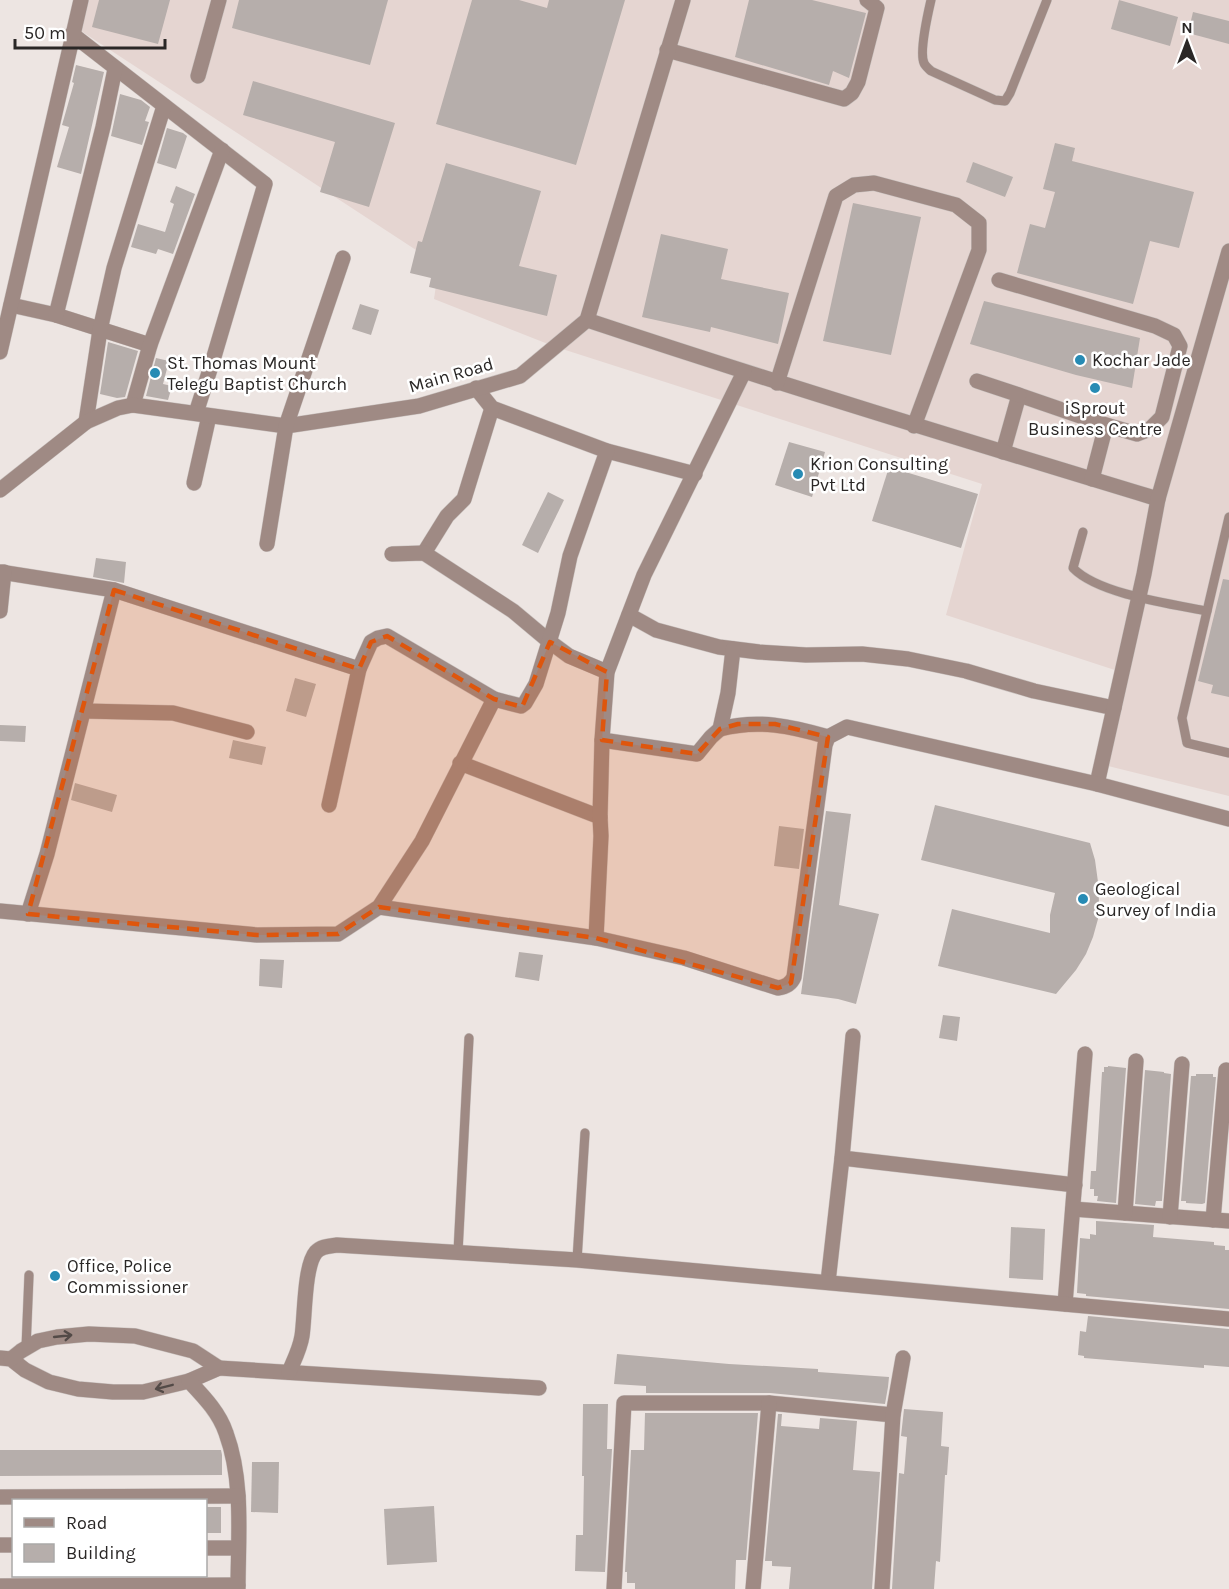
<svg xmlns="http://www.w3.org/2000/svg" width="1229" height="1589" font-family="Karla,sans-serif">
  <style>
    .built { fill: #e5d5d1 }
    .building { fill: #b6aeab }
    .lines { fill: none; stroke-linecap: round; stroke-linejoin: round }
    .service-casing { stroke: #cac3c0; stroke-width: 10 }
    .minor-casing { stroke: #cac3c0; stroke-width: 16 }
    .service { stroke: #9f8a84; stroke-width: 9 }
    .minor { stroke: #9f8a84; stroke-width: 15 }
    .oneway { stroke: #534a47 }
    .marked { fill: #de560d; fill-opacity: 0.2; stroke: #de560d; stroke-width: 4.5; stroke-dasharray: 12 8; stroke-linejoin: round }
    .poi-dot { fill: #278bb4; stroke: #fff; stroke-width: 2 }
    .labels { text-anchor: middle; stroke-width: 5; stroke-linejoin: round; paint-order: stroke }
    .poi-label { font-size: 18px; fill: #2a2726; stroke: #fff; text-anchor: start }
    .street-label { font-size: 18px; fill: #2a2726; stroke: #fff }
  </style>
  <rect width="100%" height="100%" fill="#ede5e2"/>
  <polygon class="built" points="84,0 1229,0 1229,796 1096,763 1124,673 946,615 982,484 553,346 434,299 439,265 78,29"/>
  <g class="building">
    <polygon points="99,0 170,0 158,44 92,27"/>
    <polygon points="239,0 388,0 370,65 232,28"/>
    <polygon points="472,0 519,0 547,8 549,0 625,0 576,165 436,124"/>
    <polygon points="749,0 812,0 866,13 849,78 833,71 829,85 735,57"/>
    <polygon points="1119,0 1178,17 1170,46 1111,29"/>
    <polygon points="1193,12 1229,21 1229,44 1188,33"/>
    <polygon points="76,65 104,72 81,174 57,167 69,127 62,125 74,83 72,82"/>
    <polygon points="253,81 395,123 369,207 320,192 335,142 243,115"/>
    <polygon points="120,94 141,100 150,107 145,121 149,122 142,145 111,136"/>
    <polygon points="167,128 183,133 187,136 176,169 157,163"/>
    <polygon points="1055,143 1075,148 1072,161 1194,192 1179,248 1150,241 1133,304 1017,273 1030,224 1045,228 1055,192 1043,189"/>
    <polygon points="973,162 1013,177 1005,197 966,182"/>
    <polygon points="446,163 541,191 519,266 557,275 547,316 429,287 431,278 410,273 418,241 422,242"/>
    <polygon points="176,186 195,194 173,254 158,249 156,254 131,247 138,224 165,232 174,204 170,202"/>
    <polygon points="853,203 921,217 891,355 823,341"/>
    <polygon points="661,234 728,249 721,279 789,293 778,344 711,327 710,332 642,317"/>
    <polygon points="984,301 1140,338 1132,388 1076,375 970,344"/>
    <polygon points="360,304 379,310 371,335 352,329"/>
    <polygon points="108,342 138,351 125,397 117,398 100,394"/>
    <polygon points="156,358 169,361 163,384 172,386 168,400 146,396"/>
    <polygon points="789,442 825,452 812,497 775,485"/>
    <polygon points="889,467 978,494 961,548 872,521"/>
    <polygon points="548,492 564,500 538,553 522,545"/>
    <polygon points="96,558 126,562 124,583 93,577"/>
    <polygon points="1223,579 1229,580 1229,697 1211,693 1213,685 1198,681"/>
    <polygon points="295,678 316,684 306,717 286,711"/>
    <polygon points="0,725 26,726 25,742 0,741"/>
    <polygon points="233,740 266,747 262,765 229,758"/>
    <polygon points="75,783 117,795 112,812 71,800"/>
    <polygon points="935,805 1090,843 1095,860 1098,882 1099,902 1098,919 1093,937 1086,954 1076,970 1056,994 938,966 952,909 1050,933 1050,915 1055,893 921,860"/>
    <polygon points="826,811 851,814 839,905 879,914 856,1004 838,999 801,994"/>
    <polygon points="779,826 804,829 799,869 774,866"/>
    <polygon points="519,952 543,955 539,981 515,977"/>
    <polygon points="260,959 284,960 282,988 259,986"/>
    <polygon points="943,1015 960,1017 957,1041 939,1038"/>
    <polygon points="1108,1066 1126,1068 1116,1203 1097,1201 1098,1196 1094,1196 1094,1189 1090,1189 1091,1171 1096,1171 1102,1072 1104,1072 1104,1067 1108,1067"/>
    <polygon points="1145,1070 1164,1072 1164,1073 1171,1074 1162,1201 1156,1201 1155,1206 1135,1204"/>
    <polygon points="1196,1074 1213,1074 1213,1077 1216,1077 1205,1203 1202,1204 1186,1203 1186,1201 1181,1201 1191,1076 1196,1076"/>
    <polygon points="1096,1221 1154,1225 1153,1237 1214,1242 1214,1245 1225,1246 1225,1250 1229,1250 1229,1309 1086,1296 1086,1294 1077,1293 1080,1238 1090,1239 1090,1234 1096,1235"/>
    <polygon points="1011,1227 1045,1229 1043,1280 1009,1278"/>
    <polygon points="1088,1316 1229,1329 1229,1367 1204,1365 1204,1368 1084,1358 1084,1356 1078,1355 1080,1331 1086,1332"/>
    <polygon points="617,1354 729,1364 818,1369 818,1372 889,1377 888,1387 885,1404 770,1393 646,1393 646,1386 614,1384"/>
    <polygon points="583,1404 608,1404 607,1449 612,1449 605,1572 575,1571 576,1535 583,1535 584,1476 582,1476"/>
    <polygon points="904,1409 943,1412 941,1446 949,1447 947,1475 945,1475 940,1562 936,1561 934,1589 892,1589 899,1473 904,1474 907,1437 901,1436"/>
    <polygon points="645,1413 758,1413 746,1560 736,1560 735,1589 635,1589 635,1583 627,1583 627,1572 625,1572 631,1450 644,1450"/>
    <polygon points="778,1414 782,1414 781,1426 819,1429 820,1418 857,1421 853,1470 880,1472 872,1589 789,1589 791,1567 772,1566 772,1561 765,1561"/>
    <polygon points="0,1450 221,1450 222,1455 222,1475 0,1476"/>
    <polygon points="252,1462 279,1462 278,1513 251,1512"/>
    <polygon points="434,1506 437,1562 387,1565 384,1509"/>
    <rect x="206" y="1507" width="15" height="26"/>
  </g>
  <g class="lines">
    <g class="service-casing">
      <g id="service">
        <path d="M931,0C928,13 919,52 924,63C925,66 928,68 931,71L995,100L1005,101L1010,93L1047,0"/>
        <polyline points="1229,517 1182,718 1187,743 1229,753"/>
        <path d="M1083,532L1073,568C1098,594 1171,604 1207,611"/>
        <polyline points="458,1252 469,1038"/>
        <polyline points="577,1260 585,1133"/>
        <polyline points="26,1348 29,1275"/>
      </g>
    </g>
    <g class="minor-casing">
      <g id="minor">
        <polyline points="72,34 265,184 213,360 196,413"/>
        <polyline points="667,50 844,99 852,93 858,82 877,8 867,0"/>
        <polyline points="198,76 219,0"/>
        <polyline points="999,280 1155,326 1174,335 1180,346 1162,417 1150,429 1137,434 1106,425 1019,395 1003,452"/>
        <polyline points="11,305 56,315 150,345"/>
        <polyline points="56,315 103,127 115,69"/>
        <path d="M587,320C776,383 967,441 1158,499"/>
        <polyline points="0,352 81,0"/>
        <polyline points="977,381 1019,395"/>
        <polyline points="777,383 836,196 854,185 874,183 956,205 979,223 979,250 914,426"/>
        <polyline points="476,388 492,408 607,451 695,474"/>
        <polyline points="133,405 150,345 222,150"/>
        <polyline points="86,422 100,330 114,268 164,106"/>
        <polyline points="1092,479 1106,425"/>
        <polyline points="194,483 209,416"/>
        <polyline points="0,490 86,422 118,408 133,405 286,426 419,406 520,376 587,320 683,0"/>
        <polyline points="267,544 286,426 343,258"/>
        <polyline points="424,553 447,516 464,499 492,408"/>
        <polyline points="392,554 424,553 513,611 550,642 569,656 607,672"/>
        <polyline points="0,572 114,590 359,669"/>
        <polyline points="0,611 4,572"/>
        <polyline points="629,615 656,630 719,647 759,652 806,655 862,654 908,659 966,671 1034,691 1114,708"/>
        <polyline points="84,711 173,713 247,732"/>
        <path d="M720,729C758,719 791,726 828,737"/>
        <polyline points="602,740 697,754 711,737 720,729 728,693 733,649"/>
        <polyline points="460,763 600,817"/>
        <polyline points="1097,784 1144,574 1158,499 1229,251"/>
        <polyline points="329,805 359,669 371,642 378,638 387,636 494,699"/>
        <path d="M379,907L596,938L684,958L778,988C786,987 791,984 794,977L825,745L828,737L847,727L1097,784L1229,819"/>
        <polyline points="0,911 257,935 338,934 379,907 422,841 494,699 521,706 525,703 536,684 558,613 570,556 607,451"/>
        <polyline points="28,914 47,854 114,590"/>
        <polyline points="596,938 601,836 600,817 602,740 607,672 644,575 744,372"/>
        <polyline points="842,1158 1075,1185"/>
        <polyline points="1073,1209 1229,1221"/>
        <polyline points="1125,1213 1136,1061"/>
        <polyline points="1170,1217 1182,1064"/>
        <polyline points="1213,1220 1226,1070"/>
        <polyline points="828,1282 842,1158 853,1036"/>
        <polyline points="1065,1304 1085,1054"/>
        <polyline points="0,1358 11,1359 25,1370 49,1382 78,1389 113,1392 143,1392 189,1381 219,1368 539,1388"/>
        <polyline points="11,1359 21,1351 38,1341 57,1337 89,1334 135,1336 193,1351 219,1368"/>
        <path d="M289,1372C294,1360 300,1349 302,1336C305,1317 304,1266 316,1252C321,1246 330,1246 337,1245L577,1260L1229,1319"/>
        <path d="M189,1381C203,1396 219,1412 226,1433C244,1482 238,1538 238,1589"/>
        <polyline points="0,1497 238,1496"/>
        <polyline points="0,1545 14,1545"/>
        <polyline points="206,1548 238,1548"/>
        <polyline points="0,1586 238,1585"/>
        <polyline points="614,1589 624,1403 769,1403 893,1415"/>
        <polyline points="753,1589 769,1403"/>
        <polyline points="882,1589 893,1415 903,1358"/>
      </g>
    </g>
    <use href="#service" class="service"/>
    <use href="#minor" class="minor"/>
  </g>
  <defs><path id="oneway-shaft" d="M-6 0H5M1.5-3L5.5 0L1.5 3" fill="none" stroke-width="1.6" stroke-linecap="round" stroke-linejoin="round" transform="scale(1.5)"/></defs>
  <g class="oneway">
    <use href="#oneway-shaft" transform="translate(63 1336) rotate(-6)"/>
    <use href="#oneway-shaft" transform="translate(164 1387) rotate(166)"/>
  </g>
  <path class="marked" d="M114,590L359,669L371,642L387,636L494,699L522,707L550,642L607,672L602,740L697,754L720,729L738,724H775L828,737L791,983L778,988L596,938L379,907L338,934L257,935L28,914Z"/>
  <g class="poi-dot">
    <circle cx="1080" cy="360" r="6"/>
    <circle cx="155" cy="373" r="6"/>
    <circle cx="1095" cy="388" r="6"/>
    <circle cx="798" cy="474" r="6"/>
    <circle cx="1083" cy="899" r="6"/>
    <circle cx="55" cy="1276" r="6"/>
  </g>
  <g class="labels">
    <g class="poi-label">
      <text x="1092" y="366">Kochar Jade</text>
      <text x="167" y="369">St. Thomas Mount<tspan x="167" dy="21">Telegu Baptist Church</tspan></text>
      <text x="1095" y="414" text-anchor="middle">iSprout<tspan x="1095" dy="21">Business Centre</tspan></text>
      <text x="810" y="470">Krion Consulting<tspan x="810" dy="21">Pvt Ltd</tspan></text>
      <text x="1095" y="895">Geological<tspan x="1095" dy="21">Survey of India</tspan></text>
      <text x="67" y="1272">Office, Police<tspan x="67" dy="21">Commissioner</tspan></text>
    </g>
    <g class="street-label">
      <text transform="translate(451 375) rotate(-16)" y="6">Main Road</text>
    </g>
  </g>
  <rect x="12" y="1499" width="195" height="78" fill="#ffffff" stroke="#aaa9a8" stroke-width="1.5"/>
  <rect x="24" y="1518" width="30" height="9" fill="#9f8a84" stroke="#aaa9a8" stroke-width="1.5"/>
  <text x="66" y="1529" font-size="18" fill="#2a2726">Road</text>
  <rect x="24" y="1544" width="30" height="18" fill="#b6aeab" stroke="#aaa9a8" stroke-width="1.5"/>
  <text x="66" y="1559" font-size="18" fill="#2a2726">Building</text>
  <g transform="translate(1187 42)" stroke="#ffffff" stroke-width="4.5" paint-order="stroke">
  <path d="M0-4.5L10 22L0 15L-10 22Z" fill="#2a2726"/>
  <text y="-9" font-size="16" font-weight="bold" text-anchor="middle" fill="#2a2726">N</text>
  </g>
  <path d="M15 39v9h150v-9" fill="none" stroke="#2a2726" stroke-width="3"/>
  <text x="24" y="39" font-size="18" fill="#2a2726" stroke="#ffffff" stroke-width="4.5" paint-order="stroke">50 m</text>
</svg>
